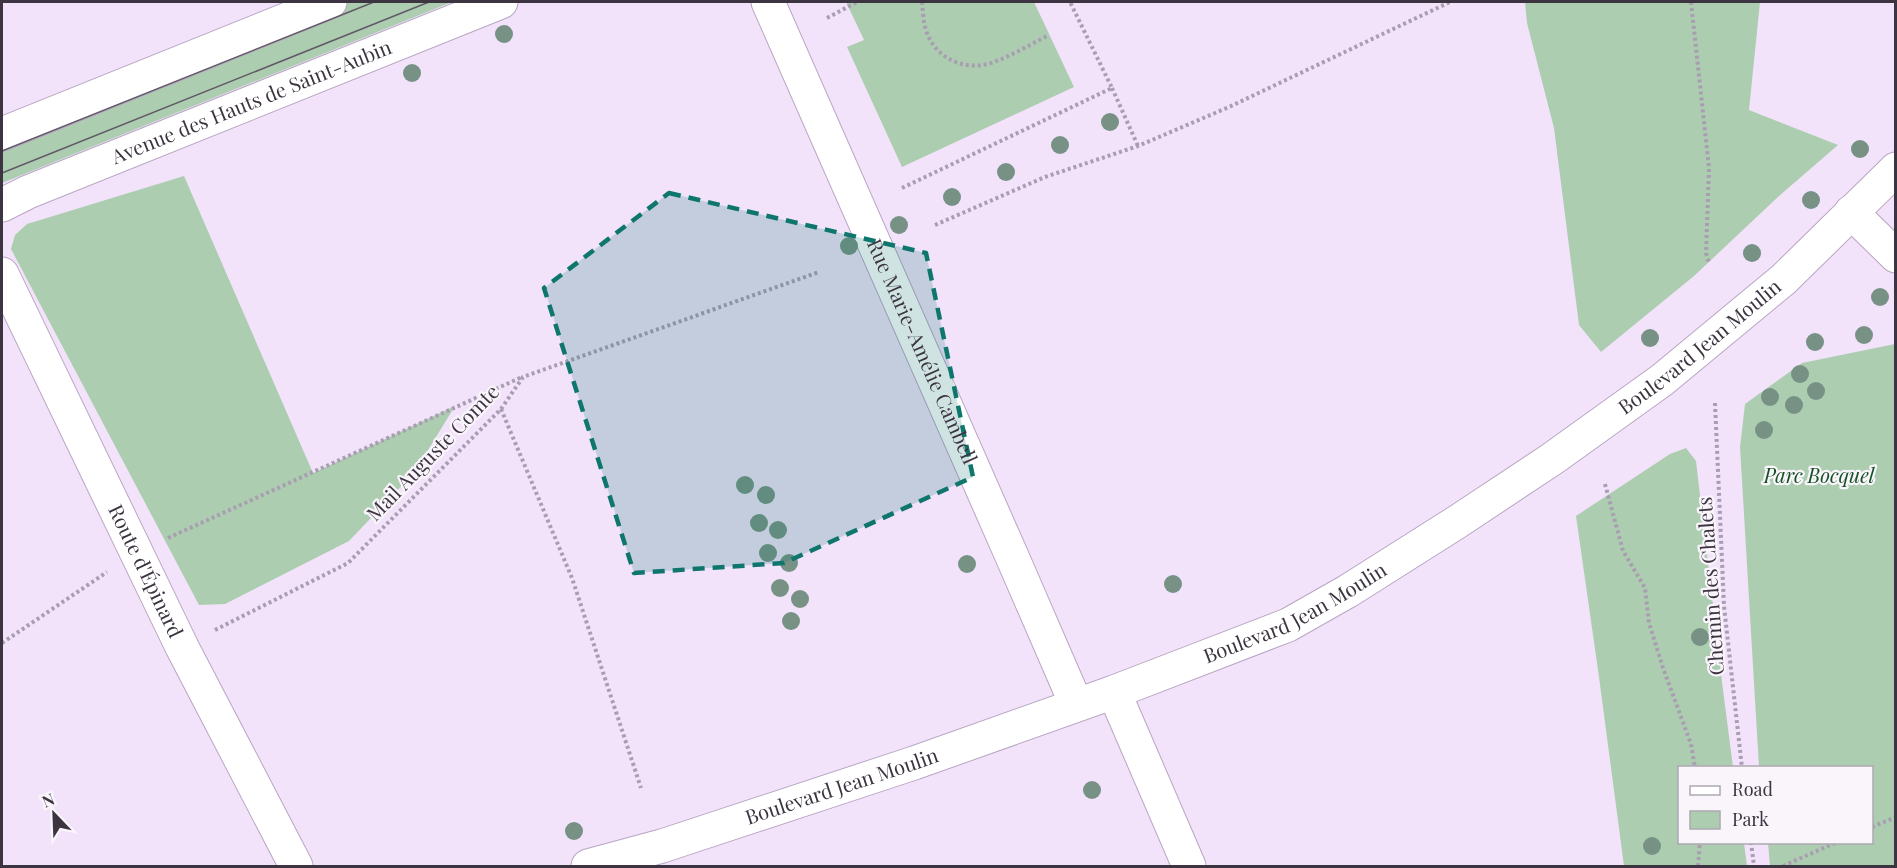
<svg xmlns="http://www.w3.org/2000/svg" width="1897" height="868" font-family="'Playfair Display',serif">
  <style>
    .green { fill: #accdb0 }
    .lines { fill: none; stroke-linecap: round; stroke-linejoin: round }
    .minor-casing { stroke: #b8a6c3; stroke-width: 35 }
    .secondary-casing { stroke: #b8a6c3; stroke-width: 35 }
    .path { stroke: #a99eb1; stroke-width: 4; stroke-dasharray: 3 3; stroke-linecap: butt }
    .minor { stroke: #fff; stroke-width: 33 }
    .secondary { stroke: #fff; stroke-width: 33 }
    .tram { stroke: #625968; stroke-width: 1.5 }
    .tree { fill: #779285 }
    .marked { fill: #0f766e; fill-opacity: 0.2; stroke: #0f766e; stroke-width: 4.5; stroke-dasharray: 12 8; stroke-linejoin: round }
    .labels { text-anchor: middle; stroke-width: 4.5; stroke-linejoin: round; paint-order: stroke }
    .street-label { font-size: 20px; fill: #3c3541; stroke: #f9f5fb }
    .park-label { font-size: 20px; font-style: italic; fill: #135024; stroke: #f9f5fb }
  </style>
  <rect width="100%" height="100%" fill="#f2e3fb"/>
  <g class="green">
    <polygon points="350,2 452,2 2,183 2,142 122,95"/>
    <polygon points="846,2 1034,2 1074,87 902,167 847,47 864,40"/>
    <polygon points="1525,2 1760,2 1749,110 1838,145 1779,196 1694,276 1601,352 1579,325 1554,128 1527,23"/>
    <polygon points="184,176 313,473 455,406 414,473 349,541 225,604 199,605 11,249 15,235 27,224"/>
    <polygon points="1895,344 1895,866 1770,866 1768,843 1872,842 1872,768 1759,767 1740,447 1745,404 1802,363"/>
    <polygon points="1686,448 1696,461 1723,690 1733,767 1680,768 1680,842 1744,843 1747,866 1624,866 1599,677 1576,516 1670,454"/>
  </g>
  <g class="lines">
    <g class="minor-casing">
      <g id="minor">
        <path id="s1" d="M768,2L1014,561L1076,704"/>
        <polyline points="2,134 330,2"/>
        <path id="s2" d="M2,205L28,192L501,2"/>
        <polyline points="1851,212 1896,256"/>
        <path id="s3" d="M2,274L182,647L296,866"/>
        <polyline points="1114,692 1189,866"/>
      </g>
    </g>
    <g class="secondary-casing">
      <g id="secondary">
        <path id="s4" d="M588,866L662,846L914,763L1114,692L1288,625L1348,591L1457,522L1552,459L1662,380L1784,279L1896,169"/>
      </g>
    </g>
    <g class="path">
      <path d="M922,2C923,11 923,21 926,30C934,58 966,73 994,62C1013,55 1031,44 1049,35"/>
      <polyline points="1691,2 1709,168 1706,253 1709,263"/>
      <polyline points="827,18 857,2"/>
      <polyline points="1112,88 1138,146"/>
      <polyline points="902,188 1112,88 1070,2"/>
      <polyline points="935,225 1045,177 1138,146 1229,107 1450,2"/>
      <polyline points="1715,403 1724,606 1742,768"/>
      <polyline points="501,409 572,578 641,788"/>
      <polyline points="1605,484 1623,551 1645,588 1649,623 1663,668 1691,744 1695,768"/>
      <polyline points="168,538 522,377"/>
      <polyline points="215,630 348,563 501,409 523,377 819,272"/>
      <polyline points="2,643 107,572"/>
      <polyline points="1872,827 1896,817"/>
      <polyline points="1751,842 1754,866"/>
      <polyline points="1698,866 1700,842"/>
      <polyline points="1783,866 1837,842"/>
    </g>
    <use href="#minor" class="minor"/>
    <use href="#secondary" class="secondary"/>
    <g class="tram">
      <polyline points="2,151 374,2"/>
      <polyline points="2,173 429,2"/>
    </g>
  </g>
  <g class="tree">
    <circle cx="504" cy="34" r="9"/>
    <circle cx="412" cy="73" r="9"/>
    <circle cx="1110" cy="122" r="9"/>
    <circle cx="1060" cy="145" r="9"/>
    <circle cx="1860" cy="149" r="9"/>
    <circle cx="1006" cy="172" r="9"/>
    <circle cx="952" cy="197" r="9"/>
    <circle cx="1811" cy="200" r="9"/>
    <circle cx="899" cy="225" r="9"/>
    <circle cx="849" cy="246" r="9"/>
    <circle cx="1752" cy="253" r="9"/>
    <circle cx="1880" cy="297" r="9"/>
    <circle cx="1864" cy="335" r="9"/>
    <circle cx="1650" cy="338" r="9"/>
    <circle cx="1815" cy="342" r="9"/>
    <circle cx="1800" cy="374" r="9"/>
    <circle cx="1816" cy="391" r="9"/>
    <circle cx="1770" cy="397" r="9"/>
    <circle cx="1794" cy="405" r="9"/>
    <circle cx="1764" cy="430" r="9"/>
    <circle cx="745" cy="485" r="9"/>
    <circle cx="766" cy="495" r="9"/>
    <circle cx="759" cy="523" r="9"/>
    <circle cx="778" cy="530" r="9"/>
    <circle cx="768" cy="553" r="9"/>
    <circle cx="789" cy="563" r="9"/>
    <circle cx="967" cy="564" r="9"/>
    <circle cx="1173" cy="584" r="9"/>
    <circle cx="780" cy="588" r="9"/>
    <circle cx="800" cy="599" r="9"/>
    <circle cx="791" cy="621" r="9"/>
    <circle cx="1700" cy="637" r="9"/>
    <circle cx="1092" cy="790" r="9"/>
    <circle cx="574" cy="831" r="9"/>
    <circle cx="1652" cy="846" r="9"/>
  </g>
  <path class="marked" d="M669,193L926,253L973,477L784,563L634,573L544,288Z"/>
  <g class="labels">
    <g class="street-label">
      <text dy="7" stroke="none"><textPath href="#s2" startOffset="270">Avenue des Hauts de Saint-Aubin</textPath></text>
      <text dy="7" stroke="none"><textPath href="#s4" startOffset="1238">Boulevard Jean Moulin</textPath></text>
      <text dy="7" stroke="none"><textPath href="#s1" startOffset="382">Rue Marie-Amélie Cambell</textPath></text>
      <text transform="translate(433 453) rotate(-46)" y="7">Mail Auguste Comte</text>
      <text dy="7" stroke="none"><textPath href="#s3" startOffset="330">Route d'Épinard</textPath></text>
      <text transform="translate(1711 586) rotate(-94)" y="7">Chemin des Chalets</text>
      <text dy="7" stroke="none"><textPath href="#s4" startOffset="752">Boulevard Jean Moulin</textPath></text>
      <text dy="7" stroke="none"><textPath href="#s4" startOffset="266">Boulevard Jean Moulin</textPath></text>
    </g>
    <g class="park-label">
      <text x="1819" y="483">Parc Bocquel</text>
    </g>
  </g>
  <rect width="1897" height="868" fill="none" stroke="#3c3541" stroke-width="6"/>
  <rect x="1678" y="766" width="195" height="78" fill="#f9f5fb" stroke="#ada8b1" stroke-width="1.5"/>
  <rect x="1690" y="786" width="30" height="9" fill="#ffffff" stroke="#ada8b1" stroke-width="1.5"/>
  <text x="1732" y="796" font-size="18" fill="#3c3541">Road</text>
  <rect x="1690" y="811" width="30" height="18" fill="#accdb0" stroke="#ada8b1" stroke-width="1.5"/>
  <text x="1732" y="826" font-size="18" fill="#3c3541">Park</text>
  <g transform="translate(54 814) rotate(337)" stroke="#f9f5fb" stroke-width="4.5" paint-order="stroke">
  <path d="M0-4.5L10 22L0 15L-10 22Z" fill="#3c3541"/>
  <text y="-9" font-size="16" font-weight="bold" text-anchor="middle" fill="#3c3541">N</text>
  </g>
</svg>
